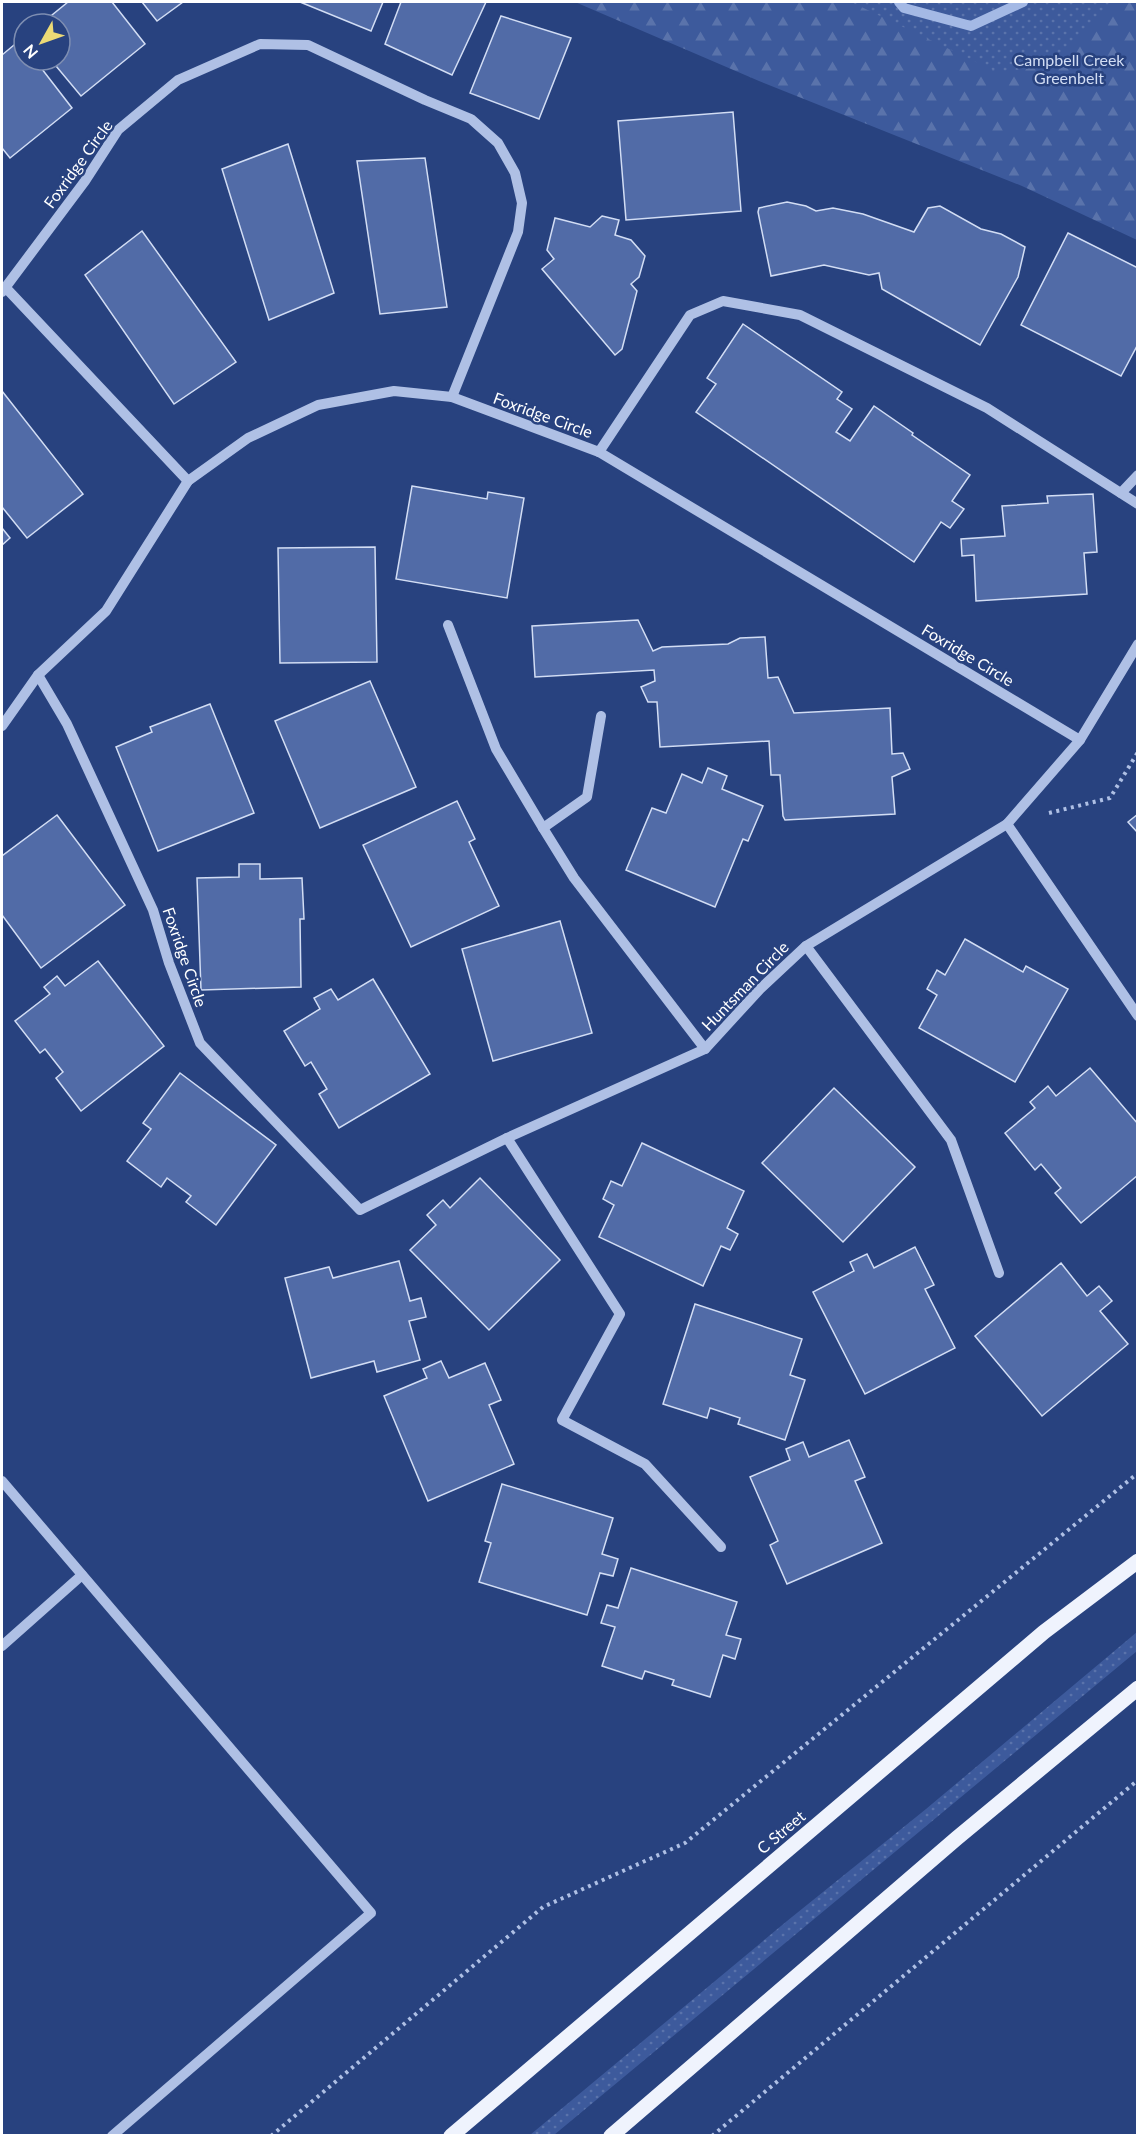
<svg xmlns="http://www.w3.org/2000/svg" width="1139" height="2137" font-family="Lato,sans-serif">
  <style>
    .grass { fill: url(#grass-dots) }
    .forest { fill: url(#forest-firs) }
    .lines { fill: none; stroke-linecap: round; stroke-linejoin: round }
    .stream { stroke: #a4b9e5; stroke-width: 10 }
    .building { fill: #516ba7; stroke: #d2ddf4; stroke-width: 1.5 }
    .path { stroke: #afc0e5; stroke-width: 4; stroke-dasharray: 3 4.5; stroke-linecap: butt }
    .minor { stroke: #afc0e5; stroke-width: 10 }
    .major { stroke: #eff3fd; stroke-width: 15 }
    .labels { text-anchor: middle; stroke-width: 5; stroke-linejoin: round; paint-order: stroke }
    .park-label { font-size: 16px; fill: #d2ddf4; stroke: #28427f }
    .street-label { font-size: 16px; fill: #fff; stroke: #28427f }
  </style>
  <defs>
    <pattern id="grass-dots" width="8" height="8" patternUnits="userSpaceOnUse" patternTransform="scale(1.5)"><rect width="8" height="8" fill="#3d5a9c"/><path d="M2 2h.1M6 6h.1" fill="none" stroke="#5a73ab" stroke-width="1.8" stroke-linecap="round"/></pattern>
    <pattern id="forest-firs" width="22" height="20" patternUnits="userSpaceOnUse" patternTransform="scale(1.5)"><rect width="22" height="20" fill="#3d5a9c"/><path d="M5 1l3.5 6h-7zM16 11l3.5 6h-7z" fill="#5a73ab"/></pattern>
  </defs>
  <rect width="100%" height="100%" fill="#28427f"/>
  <g class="grass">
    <polygon points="768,2 1137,2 1137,153"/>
    <polygon points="1137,1632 1137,1651 554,2135 530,2135 787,1921 926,1809"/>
  </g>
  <polygon class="forest" points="575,2 851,2 997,72 1045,67 1115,2 1137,2 1137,240 1022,186 759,81"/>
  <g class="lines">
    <polyline class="stream" points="899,2 904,8 971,26 1023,2"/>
  </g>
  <g class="building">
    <polygon points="68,2 112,2 145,44 81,96 51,60 60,60 60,24 41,24"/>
    <polygon points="142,2 183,2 157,21"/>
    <polygon points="300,2 383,2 371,31"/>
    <polygon points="401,2 486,2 452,75 385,44"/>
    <polygon points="501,16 571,38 539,119 470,93"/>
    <polygon points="20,40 24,45 24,60 35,60 72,108 10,158 2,148 2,55"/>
    <polygon points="733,112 741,211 626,220 618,121"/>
    <polygon points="288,144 334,293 269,320 222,169"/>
    <polygon points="425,158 447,307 380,314 357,161"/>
    <polygon points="787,202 806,206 816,211 833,208 863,214 914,232 928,208 940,206 981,229 1001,234 1025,247 1018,277 980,345 882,289 879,273 869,275 824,265 771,276 758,212 759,208"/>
    <polygon points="602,216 619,220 615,235 631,240 645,256 639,277 631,284 637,291 622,349 615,355 542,269 554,259 547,250 555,218 590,227"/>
    <polygon points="142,231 236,362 174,404 85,275"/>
    <polygon points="1068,233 1138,268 1138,344 1121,376 1021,325"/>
    <polygon points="743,324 842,392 837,399 852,409 836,432 850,441 874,406 913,433 912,435 970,475 952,501 964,509 950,528 941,522 914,562 696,412 716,384 707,378"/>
    <polygon points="2,391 83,494 27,538 2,507"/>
    <polygon points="412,486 487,499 488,492 524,498 507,598 396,579"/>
    <polygon points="1093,494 1097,552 1084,553 1087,594 976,601 974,555 962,556 961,539 1005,536 1002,506 1048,503 1047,496"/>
    <polygon points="2,528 10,538 2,545"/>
    <polygon points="375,547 377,662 280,663 278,548"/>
    <polygon points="638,620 653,651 662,647 728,644 740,638 765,637 768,678 778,677 794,713 890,708 892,754 903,753 910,769 892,777 895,814 785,820 783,816 780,775 771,775 769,741 660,747 657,702 648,702 641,687 655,681 654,670 535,677 532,626"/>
    <polygon points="370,681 416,787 320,828 275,721"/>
    <polygon points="210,704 254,813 158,851 116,747 152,732 150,727"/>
    <polygon points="708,768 727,776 722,789 763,806 748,841 743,839 715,907 626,870 652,808 666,813 682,774 702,783"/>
    <polygon points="457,801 475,839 469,842 499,906 411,947 363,845"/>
    <polygon points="1138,814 1138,833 1128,822"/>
    <polygon points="57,815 125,905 41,968 2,915 2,856"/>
    <polygon points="239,864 260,864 260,879 302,878 304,919 300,919 301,987 201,990 197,878 239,877"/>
    <polygon points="560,921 592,1033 493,1061 462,949"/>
    <polygon points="965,939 1023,972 1026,966 1068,989 1015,1082 919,1028 937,995 927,989 937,970 945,975"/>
    <polygon points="98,961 164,1046 81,1111 56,1078 63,1072 45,1049 40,1053 15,1021 50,994 44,987 57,976 65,986"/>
    <polygon points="373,979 430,1074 339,1128 319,1094 327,1089 311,1062 305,1066 284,1031 320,1009 314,998 331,989 338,1000"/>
    <polygon points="1090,1068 1138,1124 1138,1175 1081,1223 1055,1193 1061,1188 1041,1164 1035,1170 1005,1133 1035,1108 1030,1102 1048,1086 1056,1096"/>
    <polygon points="180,1073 276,1145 216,1225 186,1202 191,1196 167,1178 161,1187 127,1161 151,1129 143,1123"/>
    <polygon points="834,1088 915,1167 843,1242 762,1163"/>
    <polygon points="642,1143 744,1191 727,1228 738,1234 730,1250 721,1246 703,1286 599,1237 614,1205 603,1199 611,1181 622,1186"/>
    <polygon points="480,1178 560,1260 489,1330 410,1250 436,1225 427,1215 443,1200 450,1208"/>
    <polygon points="915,1247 934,1285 925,1289 955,1348 865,1394 813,1292 854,1271 850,1262 867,1254 874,1268"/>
    <polygon points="399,1261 410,1301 421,1298 426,1317 409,1321 420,1360 377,1372 374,1361 311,1378 285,1278 329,1267 333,1278"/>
    <polygon points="1061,1263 1087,1296 1099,1286 1112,1301 1100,1311 1128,1344 1042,1416 975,1336"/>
    <polygon points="695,1304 802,1339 790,1375 805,1380 785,1440 738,1424 740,1418 710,1408 707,1418 663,1404"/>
    <polygon points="441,1361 449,1378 485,1363 501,1400 489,1405 514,1464 428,1501 384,1396 427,1378 423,1369"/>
    <polygon points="849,1440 865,1477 855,1481 882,1543 787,1584 770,1545 778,1541 750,1477 790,1460 786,1449 803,1442 809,1457"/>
    <polygon points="502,1484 613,1518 602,1554 618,1559 613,1576 600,1573 587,1615 479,1582 491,1543 485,1541"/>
    <polygon points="631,1568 737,1602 726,1635 741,1639 735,1659 723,1655 710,1697 672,1685 674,1680 645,1671 642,1679 602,1666 615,1627 601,1623 607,1605 618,1608"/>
  </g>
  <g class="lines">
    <g class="path">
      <polyline points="1049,813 1110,798 1138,752"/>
      <polyline points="271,2136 543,1907 685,1843 1138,1473"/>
      <polyline points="712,2136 1138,1780"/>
    </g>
    <g class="minor">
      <polyline points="2,287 6,288 188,481"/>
      <polyline points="2,292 85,181 118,130 178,80 260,44 308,45 425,100 471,119 498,143 515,173 522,203 518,232 452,397"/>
      <polyline points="599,452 690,315 723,301 800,315 987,408 1138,504"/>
      <polyline points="1121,493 1138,475"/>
      <polyline points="448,625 496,749 543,828 574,878 705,1049"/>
      <polyline points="38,675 67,724 153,910 169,963 200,1043 360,1210 507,1138 705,1049 760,989 806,946 1007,824 1080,740 1138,644"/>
      <polyline points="2,726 38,675 106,611 188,481 248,438 318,405 394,391 452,397 599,452 1080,740"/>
      <polyline points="1007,824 1138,1016"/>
      <polyline points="543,828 587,797 601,716"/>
      <polyline points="806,946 951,1140 999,1273"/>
      <polyline points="507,1138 620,1314 562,1420 645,1464 721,1547"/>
      <polyline points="2,1481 371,1913 112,2136"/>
      <polyline points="2,1646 82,1575"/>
    </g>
    <g class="major">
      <polyline points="451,2136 1044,1632 1138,1561"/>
      <polyline points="611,2136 957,1838 1138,1688"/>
    </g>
  </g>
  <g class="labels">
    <g class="park-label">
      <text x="1069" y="66">Campbell Creek<tspan x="1069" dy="18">Greenbelt</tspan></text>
    </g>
    <g class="street-label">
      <text transform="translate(78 164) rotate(-54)" y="6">Foxridge Circle</text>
      <text transform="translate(543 415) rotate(20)" y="6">Foxridge Circle</text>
      <text transform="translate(968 655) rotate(31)" y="6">Foxridge Circle</text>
      <text transform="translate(185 957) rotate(71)" y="6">Foxridge Circle</text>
      <text transform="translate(745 986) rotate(-46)" y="6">Huntsman Circle</text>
      <text transform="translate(781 1832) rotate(-40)" y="6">C Street</text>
    </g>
  </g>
  <rect width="1139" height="2137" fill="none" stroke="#ffffff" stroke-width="6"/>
  <g transform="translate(42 42) rotate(230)"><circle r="28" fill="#28427f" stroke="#7e8eb2" stroke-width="1.5"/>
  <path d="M0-4.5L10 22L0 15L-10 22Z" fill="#ecda76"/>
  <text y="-9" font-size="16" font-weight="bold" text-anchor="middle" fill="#ffffff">N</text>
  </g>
</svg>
